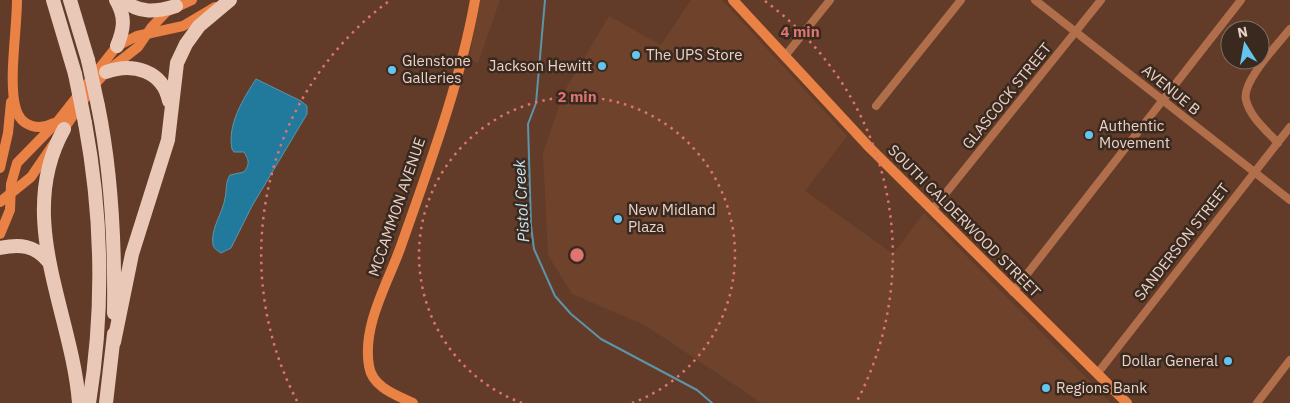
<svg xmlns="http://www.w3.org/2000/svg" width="1290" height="403" font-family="'IBM Plex Sans',sans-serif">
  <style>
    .built { fill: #6f432b }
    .water { fill: #217a9c; stroke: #5d94a9 }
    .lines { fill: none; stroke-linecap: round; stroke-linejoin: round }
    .stream { stroke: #5d94a9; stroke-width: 2 }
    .street { stroke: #b16e4b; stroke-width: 8 }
    .secondary { stroke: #ea8145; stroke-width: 10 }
    .highway { stroke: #e9c8b7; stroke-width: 14 }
    .highway-bridge { stroke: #e9c8b7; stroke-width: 14 }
    .ring { fill: none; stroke: #df7470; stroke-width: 2.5; stroke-dasharray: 2.5 5 }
    .poi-dot { fill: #64c5ee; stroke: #3a291f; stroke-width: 2 }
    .labels { text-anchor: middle; stroke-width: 5; stroke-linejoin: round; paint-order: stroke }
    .poi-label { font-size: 15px; fill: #ead2c7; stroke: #3a291f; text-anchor: start }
    .street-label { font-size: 15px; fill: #ead2c7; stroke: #3a291f }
    .water-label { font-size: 16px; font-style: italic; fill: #c5e4f2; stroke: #3a291f }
    .centre { fill: #df7470; stroke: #3a291f; stroke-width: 2.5 }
    .ring-label { font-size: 15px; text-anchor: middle; font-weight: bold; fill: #df7470; stroke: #3a291f; stroke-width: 5; stroke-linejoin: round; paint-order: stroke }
  </style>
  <rect width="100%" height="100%" fill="#623c28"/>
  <g class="built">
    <polygon points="480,0 500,0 478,63 469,60"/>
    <polygon points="691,0 722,0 847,136 805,191 893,254 924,213 1111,403 762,403 645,325 572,294 548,255 543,153 564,92 609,16 661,45"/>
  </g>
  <path class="water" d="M256,79L301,101L307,106V114L252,206L231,248L221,253C218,251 214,249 213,245C210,229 223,213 225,198C227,190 225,183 230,175L244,172C250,164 249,160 244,152H234L232,149C227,125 243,99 256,79Z"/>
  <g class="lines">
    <polyline class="stream" points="545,0 536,103 528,124 531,226 534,249 555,296 571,314 601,339 697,390 712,403"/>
    <g class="street">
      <polyline points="1035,0 1290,200"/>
      <polyline points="785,56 830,0"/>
      <polyline points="876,106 961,0"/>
      <path d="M1278,143C1266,130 1250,117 1246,100C1241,82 1279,43 1290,29"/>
      <polyline points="933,209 1101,0"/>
      <polyline points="1013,292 1241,0"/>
      <polyline points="1097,374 1290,127"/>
      <polyline points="1257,403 1290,360"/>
    </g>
    <g class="secondary">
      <path d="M17,0C17,29 8,84 16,109C21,127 39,131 54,123"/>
      <polyline points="733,0 870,148 1127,403"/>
      <polyline points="0,168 8,133 11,102"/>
      <polyline points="0,202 31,177 94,85 106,72 138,47 151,28 166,12 192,0"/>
      <polyline points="0,234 10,210 11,184 17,163 57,122 117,46 137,36 183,26 215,7"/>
      <path d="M413,403C396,395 372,387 369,366C362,325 388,283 401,246C429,166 460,84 475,0"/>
    </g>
    <g class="highway">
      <polyline points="53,0 75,74"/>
      <polyline points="70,0 88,60"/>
      <path d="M116,0C126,17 124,29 117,46"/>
      <path d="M123,0C140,14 156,12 176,6"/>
      <path d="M106,72C133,62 163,71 169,101"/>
      <path d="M98,106C112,174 115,243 114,313"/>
      <path d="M85,123C102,214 104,311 89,403"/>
      <path d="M64,129C14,218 72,312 79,403"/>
      <path d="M0,248C19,244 35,245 48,261"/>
      <polyline points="114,342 132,254 168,140 177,63 186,44 199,26 230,0"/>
      <polyline points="106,403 114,334"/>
    </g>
    <g class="highway-bridge">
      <polyline points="88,60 98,106"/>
      <polyline points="75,74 85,123"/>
    </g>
  </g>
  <g class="ring">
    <path d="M522 403A158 158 0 1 1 632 403"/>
    <path d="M297 401A316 316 0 0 1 389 1M765 1A316 316 0 0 1 857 401"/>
  </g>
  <g class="poi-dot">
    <circle cx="636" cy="55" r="5"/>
    <circle cx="602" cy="66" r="5"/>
    <circle cx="392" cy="70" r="5"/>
    <circle cx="1089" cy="135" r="5"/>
    <circle cx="618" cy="219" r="5"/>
    <circle cx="1228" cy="361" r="5"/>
    <circle cx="1046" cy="388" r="5"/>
  </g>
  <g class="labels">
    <g class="poi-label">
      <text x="646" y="60">The UPS Store</text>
      <text x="402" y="66">Glenstone<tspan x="402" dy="17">Galleries</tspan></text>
      <text x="592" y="71" text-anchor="end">Jackson Hewitt</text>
      <text x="1099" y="131">Authentic<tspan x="1099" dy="17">Movement</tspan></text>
      <text x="628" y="215">New Midland<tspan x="628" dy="17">Plaza</tspan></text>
      <text x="1218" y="366" text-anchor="end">Dollar General</text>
      <text x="1056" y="393">Regions Bank</text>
    </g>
    <g class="street-label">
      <text transform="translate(1171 90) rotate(39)" y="5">AVENUE B</text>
      <text transform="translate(1007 96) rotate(-51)" y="5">GLASCOCK STREET</text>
      <text transform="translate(397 207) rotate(-71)" y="5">MCCAMMON AVENUE</text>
      <text transform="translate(964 221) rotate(45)" y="5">SOUTH CALDERWOOD STREET</text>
      <text transform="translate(1182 242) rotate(-52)" y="5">SANDERSON STREET</text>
    </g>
    <g class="water-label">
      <text transform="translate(521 201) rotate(-93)" y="6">Pistol Creek</text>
    </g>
  </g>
  <circle cx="577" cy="255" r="8" class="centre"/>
  <g class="ring-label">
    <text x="800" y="37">4 min</text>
    <text x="577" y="102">2 min</text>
  </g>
  <g transform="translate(1245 45) rotate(349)"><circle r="24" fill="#3a291f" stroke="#806d62"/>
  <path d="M0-4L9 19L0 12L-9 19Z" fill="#64c5ee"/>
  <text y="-8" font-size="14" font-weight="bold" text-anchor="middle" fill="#ead2c7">N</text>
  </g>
</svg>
